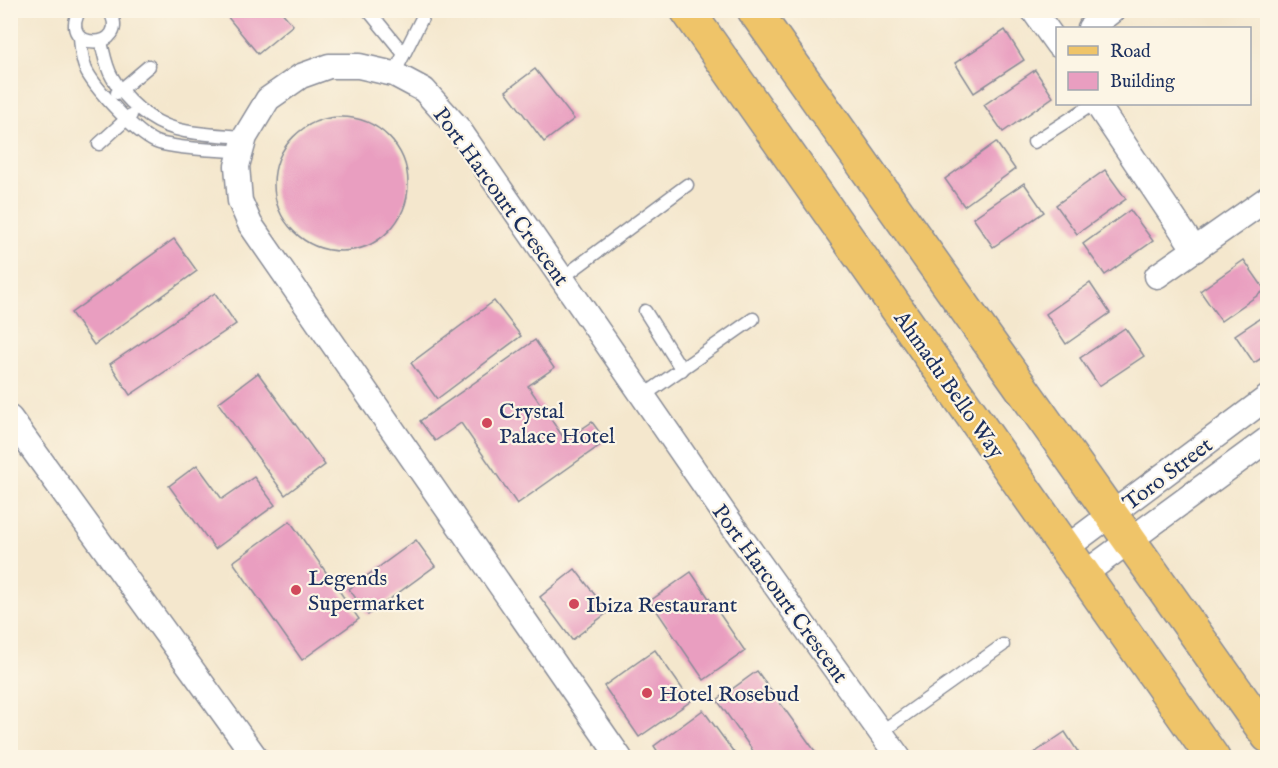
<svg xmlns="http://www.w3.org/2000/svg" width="1278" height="768" font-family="'IM FELL English',serif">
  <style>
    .building { fill: #e99ec0 }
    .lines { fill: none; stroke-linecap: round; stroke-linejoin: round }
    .service-casing { stroke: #888b96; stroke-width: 15 }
    .minor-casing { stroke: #888b96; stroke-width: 27 }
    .primary-casing { stroke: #888b96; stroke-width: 36 }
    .service { stroke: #fff; stroke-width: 12 }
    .minor { stroke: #fff; stroke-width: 24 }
    .primary { stroke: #efc469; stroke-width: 33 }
    .poi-dot { fill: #d1495b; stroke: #fcf5e5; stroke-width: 2 }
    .labels { text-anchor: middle; stroke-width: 4.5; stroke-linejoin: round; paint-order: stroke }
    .street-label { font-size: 22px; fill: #1b2f5e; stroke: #fcf5e5 }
    .poi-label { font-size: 22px; fill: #1b2f5e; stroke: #fcf5e5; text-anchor: start }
  </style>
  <rect width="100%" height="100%" fill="#fcf5e5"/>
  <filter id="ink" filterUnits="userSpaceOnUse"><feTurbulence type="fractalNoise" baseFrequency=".0167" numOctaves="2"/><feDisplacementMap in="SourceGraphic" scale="12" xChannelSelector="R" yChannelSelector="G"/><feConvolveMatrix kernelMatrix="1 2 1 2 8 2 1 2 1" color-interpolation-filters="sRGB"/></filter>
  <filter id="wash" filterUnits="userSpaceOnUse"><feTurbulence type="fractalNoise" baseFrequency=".008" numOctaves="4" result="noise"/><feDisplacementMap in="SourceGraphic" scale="24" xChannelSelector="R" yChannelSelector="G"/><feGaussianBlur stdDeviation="1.35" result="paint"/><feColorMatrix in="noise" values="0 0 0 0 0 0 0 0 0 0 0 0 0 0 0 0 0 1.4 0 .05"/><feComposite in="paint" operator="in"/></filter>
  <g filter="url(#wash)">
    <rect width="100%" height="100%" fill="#f4e7cd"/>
    <g id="blocks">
      <g class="building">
        <polygon points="222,10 280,10 293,25 258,54"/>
        <polygon points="1005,30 1024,60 974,93 955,63"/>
        <polygon points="535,69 574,119 544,142 506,91"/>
        <polygon points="1035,70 1053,97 1003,132 984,105"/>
        <circle cx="341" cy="184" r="67"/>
        <polygon points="996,142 1015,169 964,206 945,179"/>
        <polygon points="1105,170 1126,199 1077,234 1056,205"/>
        <polygon points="1024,183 1044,212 993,247 973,218"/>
        <polygon points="1130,210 1153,241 1105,275 1083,244"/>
        <polygon points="174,239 197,271 94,345 71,313"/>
        <polygon points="1244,260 1265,290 1221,321 1200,291"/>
        <polygon points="1090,283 1110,313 1066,344 1046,314"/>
        <polygon points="215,293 236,324 130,395 110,364"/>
        <polygon points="494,301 521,336 437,399 411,363"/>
        <polygon points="1268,313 1268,354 1254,363 1235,335"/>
        <polygon points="1125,328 1144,356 1099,386 1080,358"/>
        <polygon points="535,340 554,368 528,386 565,440 592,422 606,441 517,504 461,423 435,441 420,421"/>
        <polygon points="258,373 325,465 285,495 218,403"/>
        <polygon points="197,465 222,499 254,477 275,505 215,549 169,486"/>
        <polygon points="290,521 359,619 302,660 233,562"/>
        <polygon points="416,540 435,566 368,615 349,589"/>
        <polygon points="575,569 608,612 572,640 540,597"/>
        <polygon points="691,572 745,651 704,680 650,601"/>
        <polygon points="655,650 691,701 639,737 604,686"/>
        <polygon points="757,671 820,758 758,758 717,700"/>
        <polygon points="703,710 738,758 662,758 654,746"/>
        <polygon points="1065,732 1082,758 1027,758"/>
      </g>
    </g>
  </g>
  <g filter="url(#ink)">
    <use href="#blocks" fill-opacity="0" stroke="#888b96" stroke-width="1.5"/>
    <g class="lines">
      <g class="service-casing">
        <g id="service">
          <path d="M80,10C55,52 134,52 109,10"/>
          <polyline points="368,10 404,54"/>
          <path d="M80,37C81,49 82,62 87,72C97,90 140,138 159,143C185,150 214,149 241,152"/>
          <path d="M101,42C104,54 106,67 112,77C125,100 150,122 176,129C197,135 223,135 245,137"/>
          <polyline points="394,74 426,10"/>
          <polyline points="117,93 149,66"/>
          <polyline points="1034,142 1093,104"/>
          <polyline points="99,144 131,115"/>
          <polyline points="562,278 687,185"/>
          <polyline points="645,311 682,370"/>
          <polyline points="643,396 753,319"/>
          <polyline points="881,732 1003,645"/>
        </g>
      </g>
      <g class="minor-casing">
        <g id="minor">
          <polyline points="1033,10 1058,45"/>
          <polyline points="1090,28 1113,10"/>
          <polyline points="1097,104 1195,250"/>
          <polyline points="1157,276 1268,198"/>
          <polyline points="10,418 256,758"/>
          <polyline points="1066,548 1268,397"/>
          <polyline points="1084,574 1268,439"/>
          <polyline points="620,758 250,224 240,201 237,166 245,137 268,99 301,76 329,66 359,66 394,74 424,90 458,128 732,525 899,758"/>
        </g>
      </g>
      <g class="primary-casing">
        <g id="primary">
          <polyline points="687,10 1213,758"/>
          <polyline points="754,10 1268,736"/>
        </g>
      </g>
      <use href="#service" class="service"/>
      <use href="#minor" class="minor"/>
      <use href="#primary" class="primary"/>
    </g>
  </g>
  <g class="poi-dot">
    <circle cx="487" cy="423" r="6"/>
    <circle cx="296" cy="590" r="6"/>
    <circle cx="574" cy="604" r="6"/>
    <circle cx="647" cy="693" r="6"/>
  </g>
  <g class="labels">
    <g class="street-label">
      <text transform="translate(502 196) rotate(54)" y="8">Port Harcourt Crescent</text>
      <text transform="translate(950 384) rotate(55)" y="8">Ahmadu Bello Way</text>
      <text transform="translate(1167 473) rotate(-37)" y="8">Toro Street</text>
      <text transform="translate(781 593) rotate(54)" y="8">Port Harcourt Crescent</text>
    </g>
    <g class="poi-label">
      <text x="499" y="418">Crystal<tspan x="499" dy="25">Palace Hotel</tspan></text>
      <text x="308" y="585">Legends<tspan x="308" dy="25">Supermarket</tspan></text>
      <text x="586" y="612">Ibiza Restaurant</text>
      <text x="659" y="701">Hotel Rosebud</text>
    </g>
  </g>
  <rect width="1278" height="768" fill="none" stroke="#fcf5e5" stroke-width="36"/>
  <rect x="1056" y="27" width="195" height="78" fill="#fcf5e5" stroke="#a2a6af" stroke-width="1.5"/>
  <rect x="1068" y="46" width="30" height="9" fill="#efc469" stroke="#a2a6af" stroke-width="1.5"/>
  <text x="1110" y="57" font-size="18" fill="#1b2f5e">Road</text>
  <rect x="1068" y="72" width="30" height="18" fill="#e99ec0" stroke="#a2a6af" stroke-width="1.5"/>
  <text x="1110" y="87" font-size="18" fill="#1b2f5e">Building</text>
</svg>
